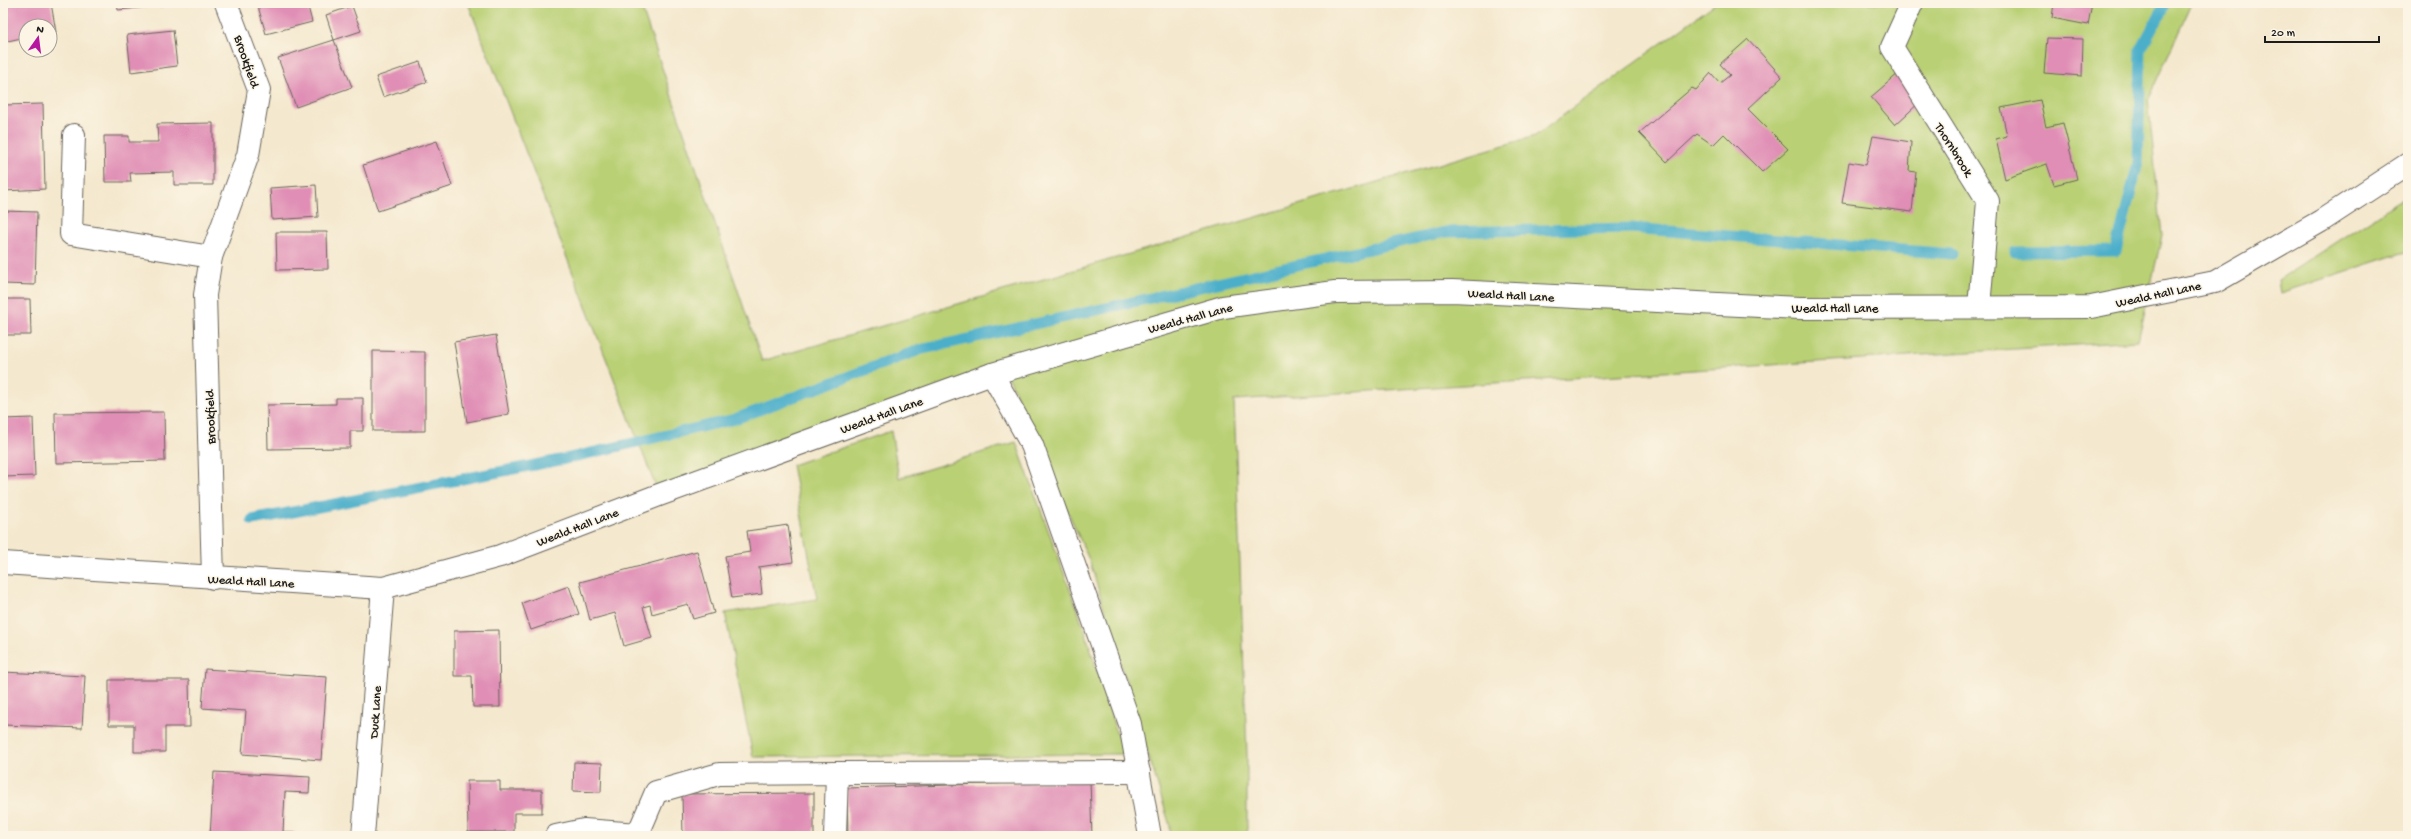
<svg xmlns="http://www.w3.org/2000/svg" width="2411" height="839" font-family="'Gochi Hand',sans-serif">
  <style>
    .green { fill: #b9d074; stroke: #6a7648 }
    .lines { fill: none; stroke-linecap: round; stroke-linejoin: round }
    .stream { stroke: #4bafca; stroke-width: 11 }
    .building { fill: #e08eb5 }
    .service-casing { stroke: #68635a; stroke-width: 24 }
    .minor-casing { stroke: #68635a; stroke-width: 24 }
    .service { stroke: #fff; stroke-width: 22 }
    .minor { stroke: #fff; stroke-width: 22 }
    .labels { text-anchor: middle; stroke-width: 3; stroke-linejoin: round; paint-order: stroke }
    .street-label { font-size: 13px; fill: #1c1c1c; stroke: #fcf5e5 }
  </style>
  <rect width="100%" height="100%" fill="#fcf5e5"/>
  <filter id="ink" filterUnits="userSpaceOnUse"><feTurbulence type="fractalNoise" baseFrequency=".025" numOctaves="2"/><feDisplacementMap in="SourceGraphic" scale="8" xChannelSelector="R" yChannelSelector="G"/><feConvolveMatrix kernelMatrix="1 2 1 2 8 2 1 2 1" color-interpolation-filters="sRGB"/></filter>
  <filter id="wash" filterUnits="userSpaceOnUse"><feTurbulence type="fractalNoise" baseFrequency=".012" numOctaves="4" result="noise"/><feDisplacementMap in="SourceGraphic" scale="16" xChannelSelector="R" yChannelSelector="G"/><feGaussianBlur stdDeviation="0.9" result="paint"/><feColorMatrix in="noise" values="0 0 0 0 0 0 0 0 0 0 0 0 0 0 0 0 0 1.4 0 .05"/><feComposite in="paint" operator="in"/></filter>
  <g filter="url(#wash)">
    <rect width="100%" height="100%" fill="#f4e8ce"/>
    <g class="green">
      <polygon points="468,3 640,3 762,361 1535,136 1716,3 2192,3 2148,99 2162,236 2138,341 1234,400 1247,755 1247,836 1170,836 1170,826 1090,562 1006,371 659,495"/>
      <polygon points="2408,197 2408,251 2280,293 2278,280 2397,202"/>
      <polygon points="891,431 899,478 1016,442 1084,628 1123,754 753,757 725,613 817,599 792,465"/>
    </g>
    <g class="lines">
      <g class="stream">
        <polyline points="2015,252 2116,251 2138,163 2141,49 2166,3"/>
        <polyline points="252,520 565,459 735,419 919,350 1445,232 1631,228 1952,254"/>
      </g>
    </g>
    <g id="blocks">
      <g class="building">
        <polygon points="3,3 51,3 56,32 50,33 50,26 26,26 26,37 3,42"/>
        <polygon points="117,3 168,3 168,5 118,10"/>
        <polygon points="257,3 307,3 312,22 266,34"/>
        <polygon points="2054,3 2092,3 2088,25 2052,18"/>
        <polygon points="352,6 361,31 334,40 326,15"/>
        <polygon points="173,30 177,66 131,72 127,35"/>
        <polygon points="2047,38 2083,39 2082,76 2044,73"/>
        <polygon points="1748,39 1782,77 1748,109 1788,149 1762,172 1724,134 1713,145 1697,134 1667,162 1639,133 1692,88 1696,90 1711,73 1720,83 1730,75 1720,64"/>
        <polygon points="334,40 352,87 296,107 278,58"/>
        <polygon points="420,62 427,82 383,97 376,77"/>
        <polygon points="1899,73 1921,101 1895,125 1871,97"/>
        <polygon points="2040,100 2046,127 2063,123 2077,179 2054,185 2047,164 2005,179 1996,139 2007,136 2001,108"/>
        <polygon points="43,104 45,189 3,191 3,105"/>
        <polygon points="213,123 213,185 174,185 174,172 130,173 131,182 105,182 104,136 129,136 129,142 158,142 157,124"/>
        <polygon points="1873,136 1911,142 1909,171 1916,172 1912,212 1842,203 1849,162 1866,165"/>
        <polygon points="437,141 452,186 378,211 363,165"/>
        <polygon points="316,185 318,217 272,220 270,188"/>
        <polygon points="3,211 37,212 35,285 3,284"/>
        <polygon points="276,232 327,232 328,269 277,270"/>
        <polygon points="3,299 30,299 31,335 3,335"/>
        <polygon points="496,335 509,414 467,422 454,342"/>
        <polygon points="373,351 425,352 425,431 373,431"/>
        <polygon points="336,398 363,398 363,431 350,431 350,448 268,449 267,405 336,404"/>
        <polygon points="164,412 165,461 56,463 55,413"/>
        <polygon points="33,418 35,476 3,477 3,419"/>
        <polygon points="788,525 793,562 759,567 762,594 732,598 725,556 750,552 747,531"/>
        <polygon points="697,551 714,613 693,619 688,604 652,614 650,605 643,607 652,638 624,646 615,613 590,620 580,582"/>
        <polygon points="569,586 579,614 531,630 522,603"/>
        <polygon points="499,630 500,707 473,707 472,676 454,676 454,631"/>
        <polygon points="205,669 327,677 321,760 242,754 246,711 202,708"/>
        <polygon points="3,672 85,676 82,728 3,725"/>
        <polygon points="109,680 189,680 190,727 165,727 165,752 134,752 134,725 109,725"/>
        <polygon points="574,762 602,763 601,792 573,791"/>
        <polygon points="214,772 310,777 309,793 285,792 283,832 295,832 295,836 210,836"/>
        <polygon points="467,781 500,781 500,790 542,790 542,813 514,813 514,832 468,832"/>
        <polygon points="1090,781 1092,836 848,836 847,788"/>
        <polygon points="814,793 814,836 683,836 682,794"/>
      </g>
    </g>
  </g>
  <g filter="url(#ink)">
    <use href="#blocks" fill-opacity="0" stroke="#68635a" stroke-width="1"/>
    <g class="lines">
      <g class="service-casing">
        <g id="service">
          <polyline points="992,374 1032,445 1130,724 1150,836"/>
          <polyline points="837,773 1139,772"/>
          <polyline points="638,834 656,792 719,774 837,773 835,836"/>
          <polyline points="556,836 584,830 638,834"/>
        </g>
      </g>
      <g class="minor-casing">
        <g id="minor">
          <polyline points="1912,3 1892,47 1988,201 1979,307"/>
          <polyline points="74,135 71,234 211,257"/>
          <polyline points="3,563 383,588 500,556 659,495 992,374 1223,307 1335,292 1452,291 1800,308 2091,307 2215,282 2321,221 2408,164"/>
          <polyline points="213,578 205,295 211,257 248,155 259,90 226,3"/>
          <polyline points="363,836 383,588"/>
        </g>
      </g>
      <use href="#service" class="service"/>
      <use href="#minor" class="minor"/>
    </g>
  </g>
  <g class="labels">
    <g class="street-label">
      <text transform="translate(248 61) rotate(71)" y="5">Brookfield</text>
      <text transform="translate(1955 149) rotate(58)" y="5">Thornbrook</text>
      <text transform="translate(2158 293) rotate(-12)" y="5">Weald Hall Lane</text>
      <text transform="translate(1511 294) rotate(3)" y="5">Weald Hall Lane</text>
      <text x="1835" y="312">Weald Hall Lane</text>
      <text transform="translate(1190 317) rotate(-15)" y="5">Weald Hall Lane</text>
      <text transform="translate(881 414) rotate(-20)" y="5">Weald Hall Lane</text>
      <text transform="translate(209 417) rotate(-92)" y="5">Brookfield</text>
      <text transform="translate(577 526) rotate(-21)" y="5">Weald Hall Lane</text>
      <text transform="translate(251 580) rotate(3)" y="5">Weald Hall Lane</text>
      <text transform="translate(374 712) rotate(-86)" y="5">Duck Lane</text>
    </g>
  </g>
  <rect width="2411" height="839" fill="none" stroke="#fcf5e5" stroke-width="16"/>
  <g transform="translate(38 38) rotate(14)"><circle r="19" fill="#fcf5e5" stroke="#a29e95"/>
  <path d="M0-3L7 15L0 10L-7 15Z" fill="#b5179e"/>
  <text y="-6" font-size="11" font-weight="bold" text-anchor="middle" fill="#1c1c1c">N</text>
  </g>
  <path d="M2265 36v6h114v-6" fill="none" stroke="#1c1c1c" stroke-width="2"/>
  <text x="2271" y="36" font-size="12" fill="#1c1c1c" stroke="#fcf5e5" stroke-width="3" paint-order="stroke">20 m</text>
</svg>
